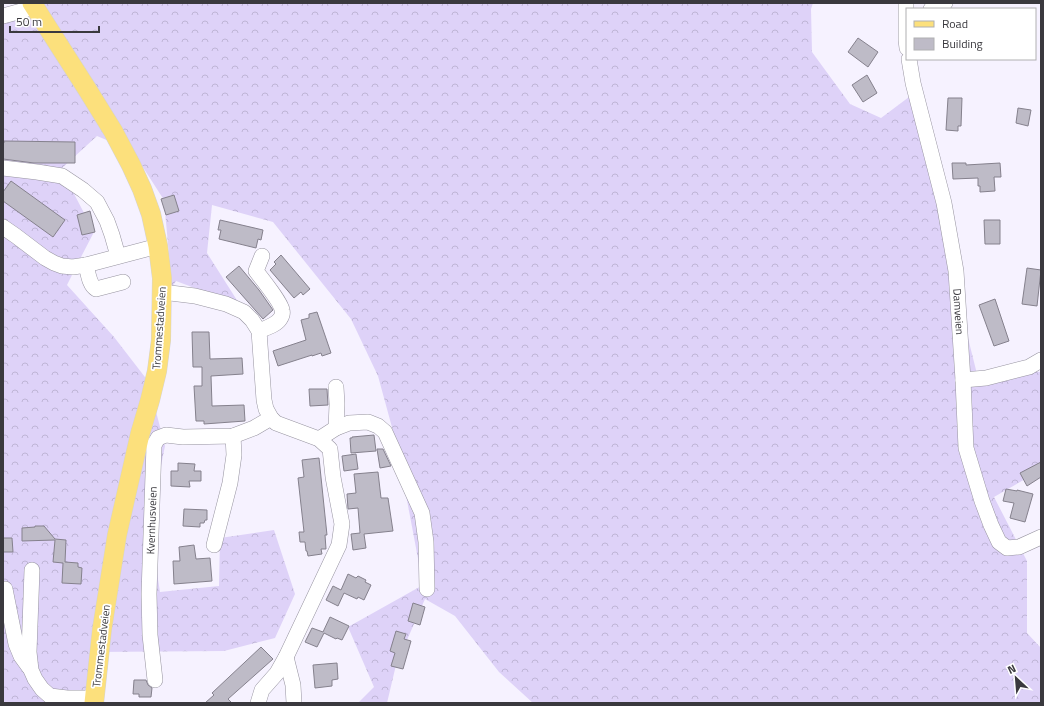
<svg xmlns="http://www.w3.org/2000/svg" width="1044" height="706" font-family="'Titillium Web',sans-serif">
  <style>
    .forest { fill: url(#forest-crowns) }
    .building { fill: #bebbc7; stroke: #85818d }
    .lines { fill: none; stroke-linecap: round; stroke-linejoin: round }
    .minor-casing { stroke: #9794a0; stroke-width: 16 }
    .major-casing { stroke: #d4d3d5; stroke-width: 20 }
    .minor { stroke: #fff; stroke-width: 15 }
    .major { stroke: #fce07c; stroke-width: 19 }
    .labels { text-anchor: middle; stroke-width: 3.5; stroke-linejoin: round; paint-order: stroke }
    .street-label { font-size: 11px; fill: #3a393e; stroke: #fff }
  </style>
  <defs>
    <pattern id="forest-crowns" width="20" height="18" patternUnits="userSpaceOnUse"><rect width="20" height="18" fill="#ded2f8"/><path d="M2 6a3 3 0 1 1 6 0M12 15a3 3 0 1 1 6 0" fill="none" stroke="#bfb5d6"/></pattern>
  </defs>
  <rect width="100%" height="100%" fill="#f6f2ff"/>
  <polygon class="forest" points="32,3 813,3 811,9 812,52 850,104 881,118 909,97 908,68 960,306 977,374 1029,371 1041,372 1041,470 994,497 1027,561 1027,633 1041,648 1041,703 533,703 499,672 455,616 425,599 396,665 387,703 358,703 374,687 348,627 423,585 396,442 378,376 351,319 273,222 212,205 207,253 240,305 176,281 156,311 170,266 164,200 137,158 121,146 97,136 61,169 94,232 81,257 67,285 114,337 148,381 165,446 153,505 153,548 160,592 219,586 220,538 274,530 295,594 275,638 224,651 95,652 90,703 3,703 3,22"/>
  <g class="building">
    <polygon points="858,38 878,52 868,67 848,52"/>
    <polygon points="867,75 877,93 863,102 852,85"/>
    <polygon points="948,98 962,98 961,126 958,126 958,131 946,130"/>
    <polygon points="1018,108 1031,110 1028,126 1016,123"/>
    <polygon points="4,141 75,142 75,163 34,163 3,159 3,143 4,143"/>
    <polygon points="952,163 966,163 966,165 1000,163 1001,177 994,177 995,191 980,192 980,186 978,186 978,178 953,179"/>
    <polygon points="11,181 65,220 53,237 3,201 3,192"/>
    <polygon points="174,195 179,211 166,215 161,199"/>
    <polygon points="90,211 95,232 82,235 77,215"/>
    <polygon points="220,220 263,230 261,240 258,239 256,248 219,239 221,230 218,230"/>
    <polygon points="984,220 1000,220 1000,244 985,244"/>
    <polygon points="281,255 310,289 303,295 301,292 294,298 270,270 276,264 274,262"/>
    <polygon points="239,266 259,290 273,310 263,319 226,277"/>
    <polygon points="1027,268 1041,270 1037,306 1022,304"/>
    <polygon points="995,299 1009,341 994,346 979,305"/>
    <polygon points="317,312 331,353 322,356 321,353 312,356 312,355 278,366 273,351 306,340 301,320 309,318 309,314"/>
    <polygon points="192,332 209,332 210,359 242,358 243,374 211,376 212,405 212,406 244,405 245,421 204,424 204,421 196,421 194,386 202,386 202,367 193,367"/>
    <polygon points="309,389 327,389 328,405 310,406"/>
    <polygon points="374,435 376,451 351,453 350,438 352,438 352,437"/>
    <polygon points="377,449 383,449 391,466 380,468"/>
    <polygon points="356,454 358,469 344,471 342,456"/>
    <polygon points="319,458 327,535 325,535 326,549 321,549 322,554 308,556 307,551 306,551 305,542 300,542 299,532 304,532 298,478 304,477 302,460"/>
    <polygon points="1041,462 1041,477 1027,486 1020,473"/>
    <polygon points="178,463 195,464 194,471 201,471 201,481 189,481 190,487 171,486 171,471 178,471"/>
    <polygon points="378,472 381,498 388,498 393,531 364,534 366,548 353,550 351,534 360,533 358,508 348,509 347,494 356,493 354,474"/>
    <polygon points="1006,489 1017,491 1017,490 1033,494 1025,522 1010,518 1014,503 1003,501"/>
    <polygon points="184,509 207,510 207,520 205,520 204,523 200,523 200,527 183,526"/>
    <polygon points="35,526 44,526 55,539 66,540 65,562 78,563 78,567 82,568 81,584 62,583 63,563 53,562 55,540 22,541 22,528 35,527"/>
    <polygon points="3,538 12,538 13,552 3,552"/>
    <polygon points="194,545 196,559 210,558 212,581 174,584 173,561 180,561 179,547"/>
    <polygon points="348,574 356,578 358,576 366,580 365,582 371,585 364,600 358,597 357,599 344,593 338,606 326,600 333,586 341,590"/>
    <polygon points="413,603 425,607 420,625 408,621"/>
    <polygon points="330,617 349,626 342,640 337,638 336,639 324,633 317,647 305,642 312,628 323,632"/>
    <polygon points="396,631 406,634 404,639 411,641 403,669 391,666 395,653 390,651"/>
    <polygon points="261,647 273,659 228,699 232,703 205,703 214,695 212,693"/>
    <polygon points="337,663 338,679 332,680 332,686 315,688 313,665"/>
    <polygon points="134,680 146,680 148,685 152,688 151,697 139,697 139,694 133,694"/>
  </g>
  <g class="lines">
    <g class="minor-casing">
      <g id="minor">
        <polyline points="906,3 906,40 907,48"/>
        <polyline points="931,9 945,3"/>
        <polyline points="3,16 25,10 33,5"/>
        <path id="s1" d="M909,59L913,83L944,203L956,271L963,380L966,448L982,501L991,525L999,542L1007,548L1019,547L1041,537"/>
        <polyline points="3,168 37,172 62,176 83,190 97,202 107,221 112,235 118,256"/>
        <polyline points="3,227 16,236 45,258 54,263 62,266 73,267 86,265 158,246"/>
        <path d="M86,265C88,272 89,285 96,289L123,282"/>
        <polyline points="162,292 195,296 226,304 244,312 252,320 259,331 264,400 266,409 271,418 276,423 284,426 319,439 330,449 333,477 342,524 339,545 286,657 277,673 262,690 258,703"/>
        <path d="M259,331C266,328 276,325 280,319C282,316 283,313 282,310C281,302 262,279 256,271L262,256"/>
        <polyline points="963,380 986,378 1029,367 1041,360"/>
        <polyline points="336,428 337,404 336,387"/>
        <polyline points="319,439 336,428 349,423 368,422 378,426 385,432 422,513 426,542 427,589"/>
        <polyline points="214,545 230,483 234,455 233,436"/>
        <polyline points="32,570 29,652 31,670 35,679 42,689 50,696 67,698 94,698"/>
        <polyline points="5,589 16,644 21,656 29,667"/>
        <polyline points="286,657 293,685 294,703"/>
        <path id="s2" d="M155,680L150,635L149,594L154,445L158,438L166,435L183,437L233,436L254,428L271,418"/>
      </g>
    </g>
    <g class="major-casing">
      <polyline id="major" points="32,3 87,89 113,131 131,165 142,189 151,214 158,246 162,278 161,340 157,371 150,400 140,434 117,535 102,629 94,703"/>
    </g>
    <use href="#minor" class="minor"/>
    <use href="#major" class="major"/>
  </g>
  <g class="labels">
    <g class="street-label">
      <text dy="4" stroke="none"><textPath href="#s1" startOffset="258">Damveien</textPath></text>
      <text transform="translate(159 328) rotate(-86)" y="4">Trommestadveien</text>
      <text dy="4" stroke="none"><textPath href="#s2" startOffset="160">Kvernhusveien</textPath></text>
      <text transform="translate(101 646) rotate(-83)" y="4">Trommestadveien</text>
    </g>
  </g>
  <rect width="1044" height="706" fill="none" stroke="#3a393e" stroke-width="8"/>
  <rect x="906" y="8" width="130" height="52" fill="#ffffff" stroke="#b0b0b2"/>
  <rect x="914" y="21" width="20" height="6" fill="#fce07c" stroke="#b0b0b2"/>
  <text x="942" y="28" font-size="12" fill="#3a393e">Road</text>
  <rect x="914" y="38" width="20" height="12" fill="#bebbc7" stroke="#b0b0b2"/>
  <text x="942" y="48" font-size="12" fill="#3a393e">Building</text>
  <g transform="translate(1016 678) rotate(334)" stroke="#ffffff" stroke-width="3" paint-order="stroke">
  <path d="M0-3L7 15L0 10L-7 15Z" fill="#3a393e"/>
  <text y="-6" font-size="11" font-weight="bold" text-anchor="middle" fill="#3a393e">N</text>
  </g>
  <path d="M10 26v6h89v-6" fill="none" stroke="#3a393e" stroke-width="2"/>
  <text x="16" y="26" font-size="12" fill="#3a393e" stroke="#ffffff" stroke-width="3" paint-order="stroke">50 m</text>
</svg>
